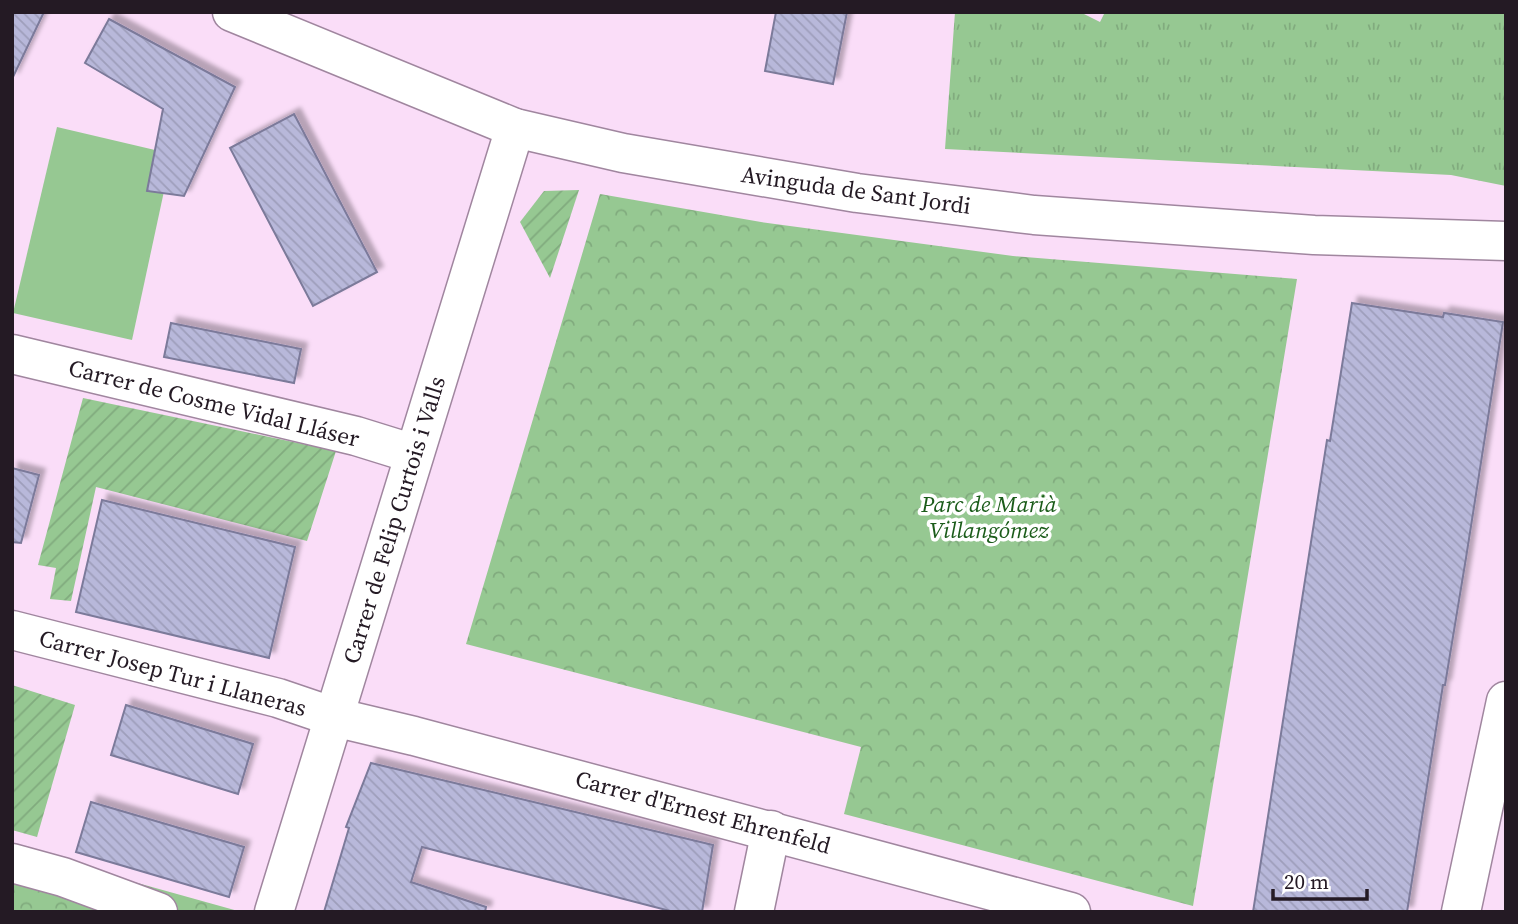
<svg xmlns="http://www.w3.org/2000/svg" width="1518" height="924" font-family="'Source Serif 4',serif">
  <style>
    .grass { fill: url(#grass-tufts) }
    .forest { fill: url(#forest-crowns) }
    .garden { fill: url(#garden-furrows) }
    .pitch { fill: #96c892 }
    .building { fill: url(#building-back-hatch); stroke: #7b7a9a; stroke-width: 2; filter: url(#shadow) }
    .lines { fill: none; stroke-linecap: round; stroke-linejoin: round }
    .minor-casing { stroke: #a0869f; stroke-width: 41 }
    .minor { stroke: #fff; stroke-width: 38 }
    .labels { text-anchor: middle; stroke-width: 7; stroke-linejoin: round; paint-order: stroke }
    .street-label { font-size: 23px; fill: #241a24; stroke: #fff }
    .park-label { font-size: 23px; font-style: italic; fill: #1b5c1a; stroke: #fff }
  </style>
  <defs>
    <pattern id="grass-tufts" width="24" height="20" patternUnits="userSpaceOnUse" patternTransform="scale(1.75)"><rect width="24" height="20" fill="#96c892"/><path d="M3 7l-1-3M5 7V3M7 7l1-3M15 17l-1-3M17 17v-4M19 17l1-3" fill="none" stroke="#81ab7e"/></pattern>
    <pattern id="forest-crowns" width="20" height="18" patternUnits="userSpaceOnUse" patternTransform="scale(1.75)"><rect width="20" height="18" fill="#96c892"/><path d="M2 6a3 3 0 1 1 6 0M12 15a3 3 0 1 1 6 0" fill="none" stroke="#81ab7e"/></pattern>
    <pattern id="garden-furrows" width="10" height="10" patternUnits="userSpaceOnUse" patternTransform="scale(1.75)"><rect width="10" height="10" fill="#96c892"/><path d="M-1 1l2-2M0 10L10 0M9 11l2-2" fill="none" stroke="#81ab7e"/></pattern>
    <pattern id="building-back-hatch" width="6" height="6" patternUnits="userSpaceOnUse" patternTransform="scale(1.75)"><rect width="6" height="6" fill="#b8b8da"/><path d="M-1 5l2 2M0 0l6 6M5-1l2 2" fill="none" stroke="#9e9ebb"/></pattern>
    <filter id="shadow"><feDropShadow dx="6" dy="-6" stdDeviation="2" flood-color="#0004"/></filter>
  </defs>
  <rect width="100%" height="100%" fill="#faddf8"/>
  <polygon class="grass" points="955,12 1080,12 1100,22 1105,12 1506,12 1506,186 1451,175 945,149"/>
  <g class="forest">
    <polygon points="600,194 761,222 1013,256 1297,279 1193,906 844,814 861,747 466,644"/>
    <polygon points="12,848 238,911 12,912"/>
  </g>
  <g class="garden">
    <polygon points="579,190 550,278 520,222 544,191"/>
    <polygon points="83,398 336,451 307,541 96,487 71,601 50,599 56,568 38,565"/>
    <polygon points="12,685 75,705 37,837 12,830"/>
  </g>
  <polygon class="pitch" points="57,127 172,154 132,340 13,313"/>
  <g class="building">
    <polygon points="12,12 44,12 12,79"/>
    <polygon points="776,12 847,12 833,84 765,71"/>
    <polygon points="109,19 235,87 184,196 147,191 163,109 85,63"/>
    <polygon points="294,114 377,272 313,306 230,148"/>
    <polygon points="1352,303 1443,317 1444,313 1503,322 1466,558 1445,685 1443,685 1407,912 1253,912 1327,440 1330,441"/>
    <polygon points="171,323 301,349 294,383 164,357"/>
    <polygon points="12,468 39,475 21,543 12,542"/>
    <polygon points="102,500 295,547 269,658 76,612"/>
    <polygon points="126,705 253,744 238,794 111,755"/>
    <polygon points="371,763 713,845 702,912 674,912 422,847 411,882 486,907 485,912 324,912 349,828 346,827"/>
    <polygon points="91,802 244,847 229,897 76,852"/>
  </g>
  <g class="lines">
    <g class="minor-casing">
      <g id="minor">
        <polyline points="232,12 515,128 623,153 857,193 1034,215 1314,235 1506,241"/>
        <polyline points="12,354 356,436 414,454"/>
        <polyline points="12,630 278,698 334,717 414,736 1071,912"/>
        <polyline points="12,863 63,877 158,912"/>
        <polyline points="274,912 515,128"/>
        <polyline points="754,912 771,830"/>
        <polyline points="1461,912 1506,701"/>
      </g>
    </g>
    <use href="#minor" class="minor"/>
  </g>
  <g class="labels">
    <g class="street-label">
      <text transform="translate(856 190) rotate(8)" y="8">Avinguda de Sant Jordi</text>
      <text transform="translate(214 403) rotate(14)" y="8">Carrer de Cosme Vidal Lláser</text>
      <text transform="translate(394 520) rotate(-73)" y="8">Carrer de Felip Curtois i Valls</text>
      <text transform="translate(173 673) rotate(15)" y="8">Carrer Josep Tur i Llaneras</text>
      <text transform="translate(703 812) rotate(15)" y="8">Carrer d'Ernest Ehrenfeld</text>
    </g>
    <g class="park-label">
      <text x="989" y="512">Parc de Marià<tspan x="989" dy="26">Villangómez</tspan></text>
    </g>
  </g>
  <rect width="1518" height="924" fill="none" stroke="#241a24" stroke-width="28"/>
  <path d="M1273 889v10h94v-10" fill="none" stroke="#241a24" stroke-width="3.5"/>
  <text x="1284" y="889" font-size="21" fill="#241a24" stroke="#ffffff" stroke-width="5" paint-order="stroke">20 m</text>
</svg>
